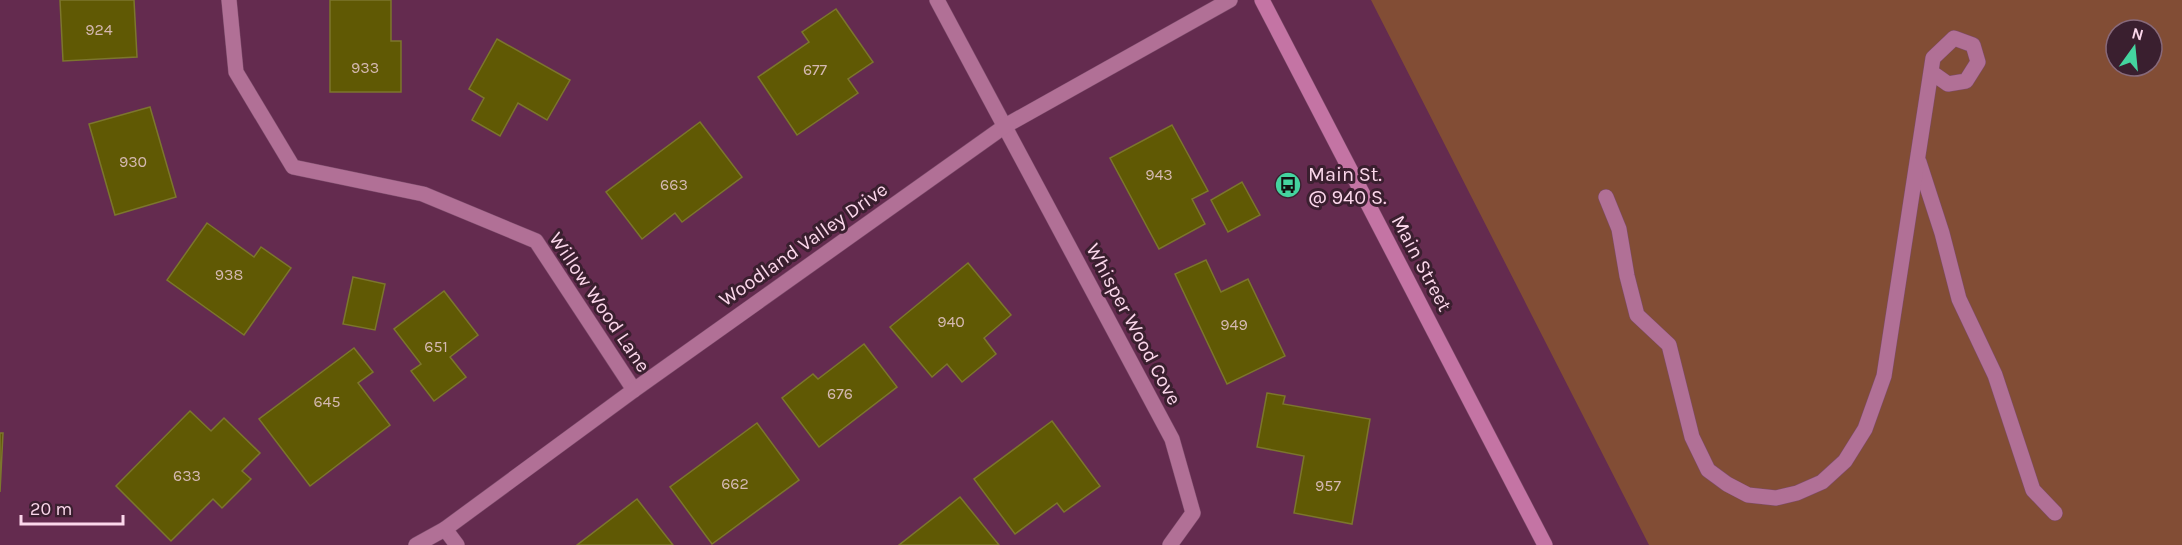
<svg xmlns="http://www.w3.org/2000/svg" width="2182" height="545" font-family="Karla,sans-serif">
  <style>
    .green { fill: #824d35; fill-rule: evenodd }
    .building { fill: #605904; stroke: #7c762d; stroke-width: 1.5 }
    .lines { fill: none; stroke-linecap: round; stroke-linejoin: round }
    .lane-casing { stroke: #7d4c6b; stroke-width: 16 }
    .street-casing { stroke: #7d4c6b; stroke-width: 16 }
    .secondary-casing { stroke: #7d4c6b; stroke-width: 16 }
    .lane { stroke: #b17096; stroke-width: 15 }
    .street { stroke: #b17096; stroke-width: 15 }
    .secondary { stroke: #c474a4; stroke-width: 15 }
    .labels { text-anchor: middle; stroke-width: 6; stroke-linejoin: round; paint-order: stroke }
    .number-label { font-size: 16px; fill: #d4b8b1 }
    .poi-label { font-size: 20px; fill: #fbd7eb; stroke: #3a1f2f; text-anchor: start }
    .street-label { font-size: 20px; fill: #fbd7eb; stroke: #3a1f2f }
  </style>
  <rect width="100%" height="100%" fill="#642b4f"/>
  <path class="green" d="M1371,0H2182V545H1649ZM2116,30H2152V66H2116Z"/>
  <g class="building">
    <polygon points="60,0 134,0 137,57 63,61"/>
    <polygon points="330,0 391,0 391,41 401,41 401,92 330,92"/>
    <polygon points="836,9 873,62 848,79 858,93 797,135 758,77 809,42 802,32"/>
    <polygon points="497,39 570,80 547,120 518,103 500,136 472,120 484,98 469,89"/>
    <polygon points="150,107 176,197 115,215 89,124"/>
    <polygon points="700,122 742,177 682,222 675,213 642,239 606,192"/>
    <polygon points="1172,125 1208,191 1192,199 1205,224 1159,249 1110,158"/>
    <polygon points="1242,182 1260,215 1228,232 1211,200"/>
    <polygon points="207,223 254,257 261,247 291,268 244,335 167,280"/>
    <polygon points="1206,260 1221,292 1248,279 1285,356 1227,384 1175,274"/>
    <polygon points="968,263 1011,315 984,338 996,354 962,382 947,364 932,377 890,327"/>
    <polygon points="353,277 385,284 375,330 343,324"/>
    <polygon points="444,291 478,335 450,357 466,377 434,401 411,371 421,364 394,329"/>
    <polygon points="864,344 897,387 819,447 782,398 813,374 818,379"/>
    <polygon points="354,348 373,372 358,383 390,425 310,486 259,419"/>
    <polygon points="1267,393 1285,396 1283,404 1370,419 1352,524 1294,513 1304,456 1257,447"/>
    <polygon points="190,411 211,431 224,418 260,453 242,471 251,479 222,508 213,499 171,541 116,486"/>
    <polygon points="1052,421 1100,486 1064,512 1057,503 1015,534 974,479"/>
    <polygon points="757,423 799,480 712,544 670,487"/>
    <polygon points="0,433 3,433 0,492"/>
    <polygon points="960,497 999,545 899,545"/>
    <polygon points="637,499 673,545 577,545"/>
  </g>
  <g class="lines">
    <g class="lane-casing">
      <g id="lane">
        <polyline points="1919,162 1942,233 1959,299 1995,375 2033,490 2055,513"/>
        <polyline points="1606,197 1619,229 1627,276 1637,315 1669,345 1692,437 1708,470 1727,484 1748,495 1776,498 1797,493 1822,482 1845,461 1865,429 1884,376 1933,58 1954,38 1973,45 1978,62 1966,81 1948,84 1931,72"/>
      </g>
    </g>
    <g class="street-casing">
      <g id="street">
        <polyline points="229,0 236,72 293,167 423,194 536,241 634,390"/>
        <polyline points="937,0 1172,439 1193,513 1170,545"/>
        <polyline points="445,529 457,545"/>
        <polyline points="416,545 445,529 634,390 1005,126 1230,0"/>
      </g>
    </g>
    <g class="secondary-casing">
      <polyline id="secondary" points="1262,0 1545,545"/>
    </g>
    <use href="#lane" class="lane"/>
    <use href="#street" class="street"/>
    <use href="#secondary" class="secondary"/>
  </g>
  <defs>
    <g id="bus-disc" transform="scale(1.35)"><circle r="9.5" fill="#44d49f" stroke="#3a1f2f"/><path d="M-5-6H5V4H4V6H2V4H-2V6H-4V4H-5ZM-3.5-4V0h7V-4ZM-3.5 1.2v1.5H-2V1.2ZM2 1.2v1.5H3.5V1.2Z" fill="#111"/></g>
  </defs>
  <g fill-rule="evenodd">
    <use href="#bus-disc" x="1288" y="185"/>
  </g>
  <g class="labels">
    <g class="number-label">
      <text x="99" y="35">924</text>
      <text x="365" y="73">933</text>
      <text x="815" y="75">677</text>
      <text x="133" y="167">930</text>
      <text x="1159" y="180">943</text>
      <text x="674" y="190">663</text>
      <text x="229" y="280">938</text>
      <text x="951" y="327">940</text>
      <text x="1234" y="330">949</text>
      <text x="436" y="352">651</text>
      <text x="840" y="399">676</text>
      <text x="327" y="407">645</text>
      <text x="187" y="481">633</text>
      <text x="735" y="489">662</text>
      <text x="1328" y="491">957</text>
    </g>
    <g class="poi-label">
      <text x="1308" y="181">Main St.<tspan x="1308" dy="23">@ 940 S.</tspan></text>
    </g>
    <g class="street-label">
      <text transform="translate(803 244) rotate(-35)" y="7">Woodland Valley Drive</text>
      <text transform="translate(1422 263) rotate(62)" y="7">Main Street</text>
      <text transform="translate(600 302) rotate(56)" y="7">Willow Wood Lane</text>
      <text transform="translate(1134 324) rotate(62)" y="7">Whisper Wood Cove</text>
    </g>
  </g>
  <g transform="translate(2134 48) rotate(15)"><circle r="28" fill="#3a1f2f" stroke="#87697a" stroke-width="1.5"/>
  <path d="M0-4.5L10 22L0 15L-10 22Z" fill="#44d49f"/>
  <text y="-9" font-size="16" font-weight="bold" text-anchor="middle" fill="#fbd7eb">N</text>
  </g>
  <path d="M21 515v9h102v-9" fill="none" stroke="#fbd7eb" stroke-width="3"/>
  <text x="30" y="515" font-size="18" fill="#fbd7eb" stroke="#3a1f2f" stroke-width="4.5" paint-order="stroke">20 m</text>
</svg>
